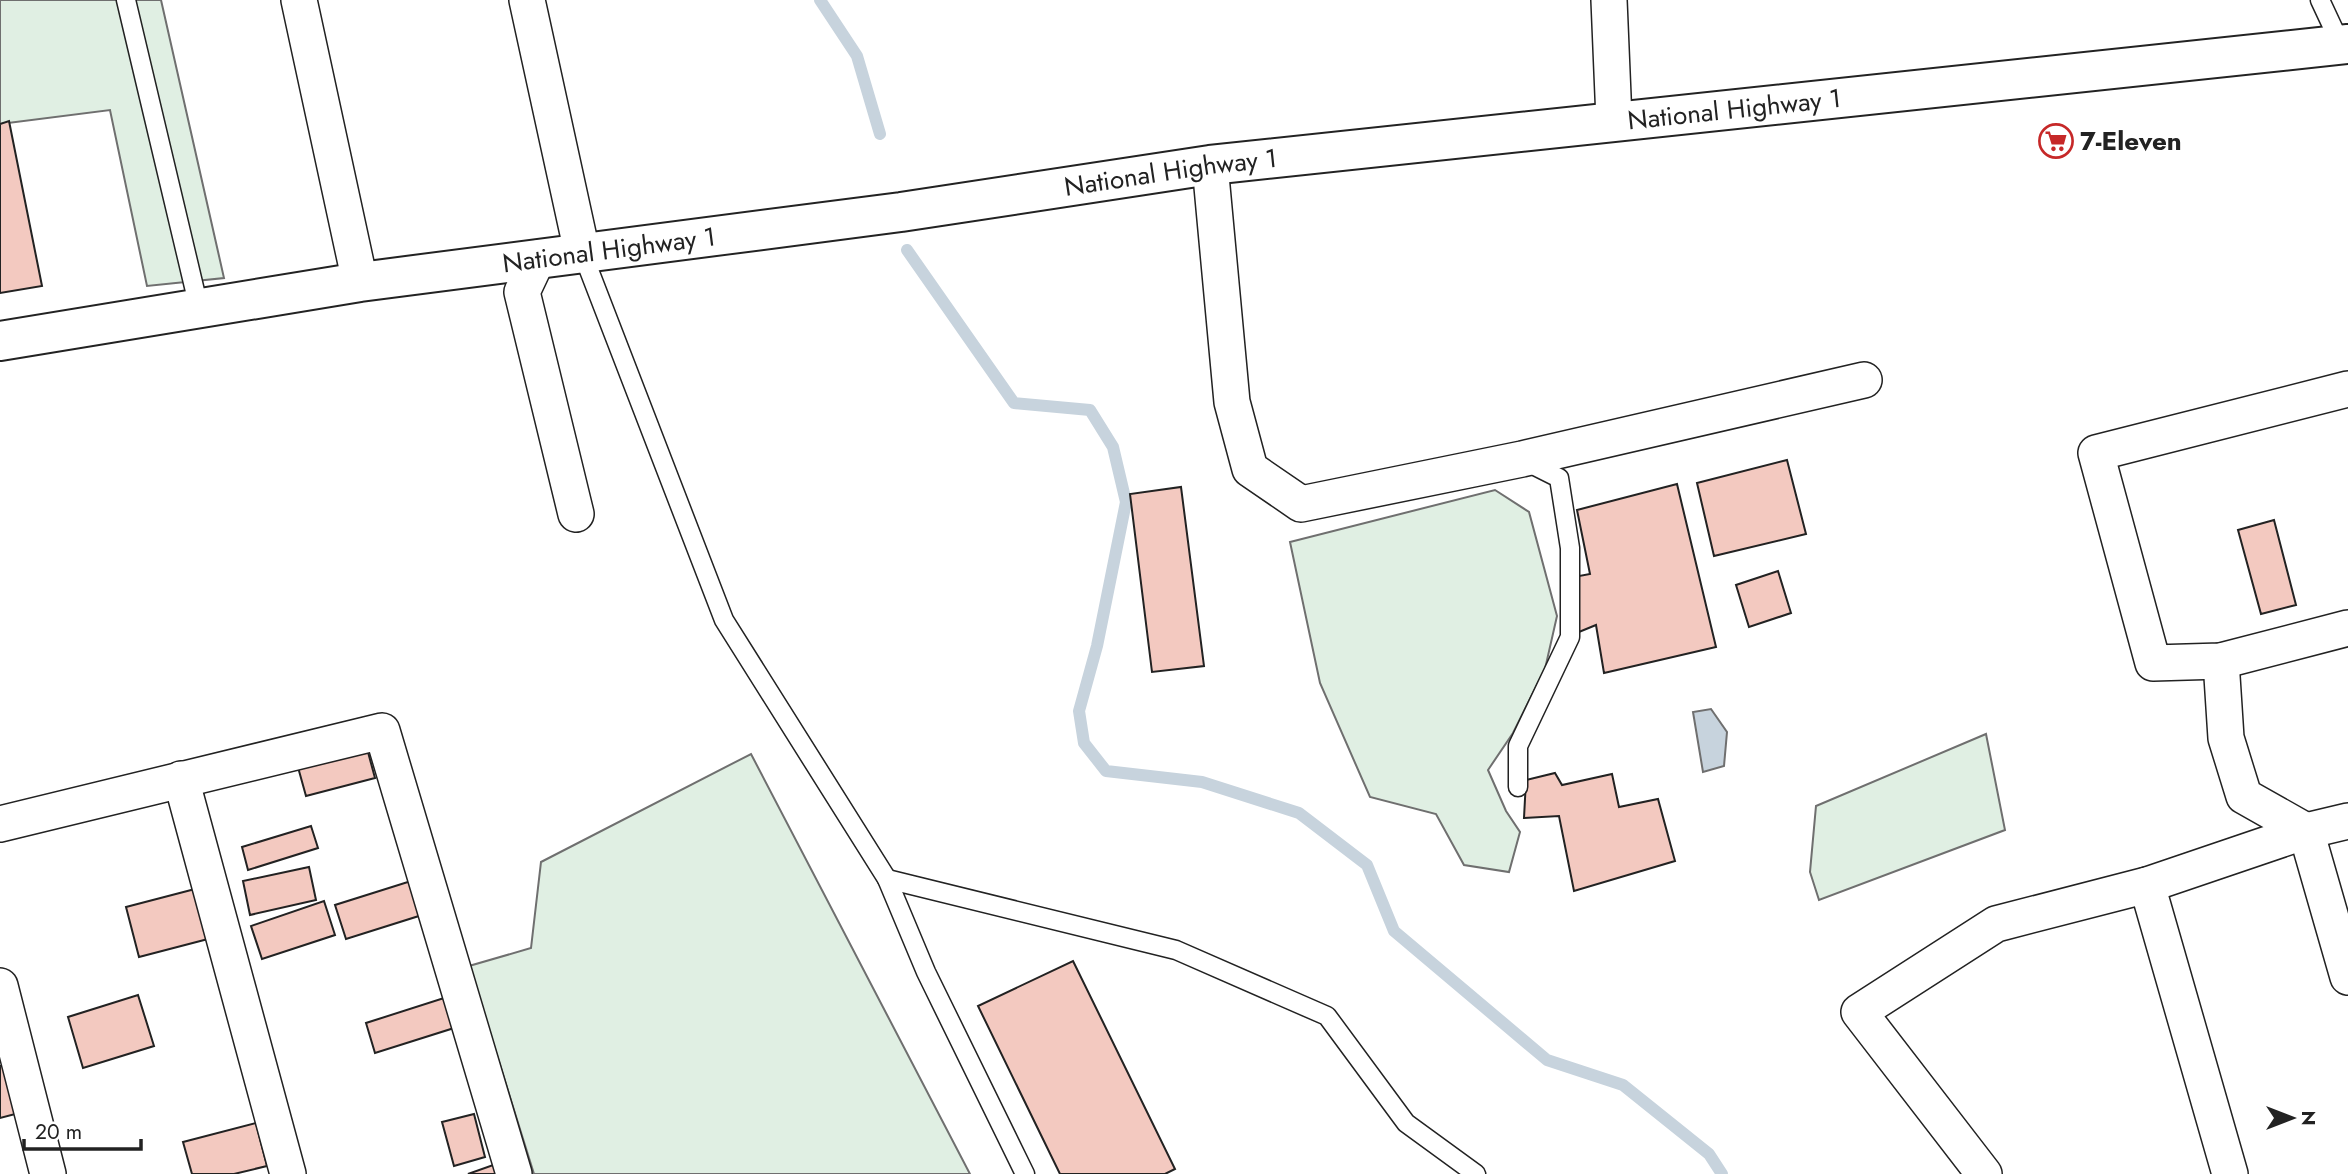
<svg xmlns="http://www.w3.org/2000/svg" width="2348" height="1174" font-family="Jost,sans-serif">
  <style>
    .green { fill: #e0efe3; stroke: #6f6f6f; stroke-width: 2 }
    .water { fill: #c7d3dd; stroke: #6f6f6f; stroke-width: 2 }
    .lines { fill: none; stroke-linecap: round; stroke-linejoin: round }
    .stream { stroke: #c7d3dd; stroke-width: 12 }
    .building { fill: #f3c9c0; stroke: #222; stroke-width: 2 }
    .lane-casing { stroke: #222; stroke-width: 21 }
    .street-casing { stroke: #222; stroke-width: 38 }
    .highway-casing { stroke: #222; stroke-width: 42 }
    .lane { stroke: #fff; stroke-width: 18 }
    .street { stroke: #fff; stroke-width: 35 }
    .highway { stroke: #fff; stroke-width: 38 }
    .labels { text-anchor: middle; stroke-width: 5; stroke-linejoin: round; paint-order: stroke }
    .street-label { font-size: 26px; fill: #222; stroke: #fff }
    .poi-label { font-size: 26px; font-weight: bold; fill: #222; stroke: #fff; text-anchor: start }
  </style>
  <rect width="100%" height="100%" fill="#fff"/>
  <g class="green">
    <polygon points="0,0 161,0 224,278 147,286 110,110 0,124"/>
    <polygon points="1495,490 1529,512 1557,616 1545,669 1513,733 1488,770 1506,811 1520,832 1509,872 1464,865 1436,814 1370,797 1320,683 1290,542"/>
    <polygon points="1986,734 2005,830 1819,900 1810,872 1816,806"/>
    <polygon points="751,754 970,1174 534,1174 469,966 531,948 541,862"/>
  </g>
  <polygon class="water" points="1711,709 1727,732 1724,766 1703,772 1693,712"/>
  <g class="lines">
    <g class="stream">
      <polyline points="820,0 857,56 880,134"/>
      <polyline points="907,250 1014,403 1090,410 1113,447 1126,502 1097,646 1079,711 1084,743 1106,771 1202,782 1299,813 1367,865 1394,931 1547,1060 1623,1085 1709,1154 1722,1174"/>
    </g>
  </g>
  <g class="building">
    <polygon points="9,121 42,286 0,293 0,124"/>
    <polygon points="1787,460 1806,534 1714,556 1697,483"/>
    <polygon points="1677,484 1716,647 1604,673 1596,625 1579,632 1579,576 1590,574 1577,510"/>
    <polygon points="1181,487 1204,666 1152,672 1130,494"/>
    <polygon points="2274,520 2296,605 2261,614 2238,530"/>
    <polygon points="1778,571 1791,613 1749,627 1736,585"/>
    <polygon points="365,741 375,778 306,796 296,760"/>
    <polygon points="1555,773 1562,785 1612,774 1619,807 1658,799 1675,861 1574,891 1559,816 1524,818 1526,780"/>
    <polygon points="311,826 318,848 248,870 242,847"/>
    <polygon points="309,867 316,900 250,915 243,881"/>
    <polygon points="411,881 422,915 346,939 335,905"/>
    <polygon points="195,889 208,939 139,957 126,907"/>
    <polygon points="324,901 335,935 262,959 251,926"/>
    <polygon points="1073,961 1175,1169 1165,1174 1060,1174 978,1006"/>
    <polygon points="138,995 154,1046 83,1068 68,1017"/>
    <polygon points="444,998 454,1028 375,1053 366,1023"/>
    <polygon points="6,1064 19,1113 0,1118 0,1066"/>
    <polygon points="474,1114 485,1157 454,1166 442,1122"/>
    <polygon points="256,1123 267,1166 234,1174 192,1174 183,1142"/>
    <polygon points="496,1164 499,1174 468,1174"/>
  </g>
  <g class="lines">
    <g class="lane-casing">
      <g id="lane">
        <polyline points="126,0 199,308"/>
        <polyline points="2320,0 2341,45"/>
        <polyline points="582,252 724,620 887,879 926,972 1025,1174"/>
        <polyline points="1518,787 1518,746 1570,637 1570,548 1559,478 1525,461"/>
        <polyline points="887,879 1176,950 1327,1016 1406,1123 1476,1174"/>
      </g>
    </g>
    <g class="street-casing">
      <g id="street">
        <polyline points="299,0 360,282"/>
        <polyline points="527,0 582,252"/>
        <polyline points="1609,0 1614,120"/>
        <polyline points="1210,165 1232,402 1250,469 1301,504 1522,459 1864,380"/>
        <polyline points="538,258 522,292 576,514"/>
        <polyline points="2348,389 2096,453 2153,663 2221,661 2348,628"/>
        <polyline points="2221,661 2226,738 2244,796 2306,831 2348,977"/>
        <polyline points="181,779 288,1174"/>
        <polyline points="0,824 382,731 514,1174"/>
        <polyline points="2147,885 2230,1174"/>
        <polyline points="0,986 48,1174"/>
        <polyline points="1984,1174 1859,1012 1996,924 2147,885 2306,831 2348,821"/>
      </g>
    </g>
    <g class="highway-casing">
      <g id="highway">
        <path id="s1" d="M0,341L360,282L901,212L1210,165L2348,44"/>
      </g>
    </g>
    <use href="#lane" class="lane"/>
    <use href="#street" class="street"/>
    <use href="#highway" class="highway"/>
  </g>
  <defs>
    <g id="supermarket-ring" transform="scale(1.75)"><circle r="9.5" fill="#fff" stroke="#c62828" stroke-width="1.5"/><path d="M-6-5.5h2.5l.6 2H6L4.5 2H-2.5L-4.4-4H-6ZM-1.5 3.2a1.3 1.3 0 1 0 .1 0ZM3 3.2a1.3 1.3 0 1 0 .1 0Z" fill="#c62828"/></g>
  </defs>
  <g fill-rule="evenodd">
    <use href="#supermarket-ring" x="2056" y="141"/>
  </g>
  <g class="labels">
    <g class="street-label">
      <text dy="9" stroke="none"><textPath href="#s1" startOffset="1750">National Highway 1</textPath></text>
      <text dy="9" stroke="none"><textPath href="#s1" startOffset="1183">National Highway 1</textPath></text>
      <text dy="9" stroke="none"><textPath href="#s1" startOffset="616">National Highway 1</textPath></text>
    </g>
    <g class="poi-label">
      <text x="2080" y="150">7-Eleven</text>
    </g>
  </g>
  <g transform="translate(2292 1118) rotate(90)" stroke="#ffffff" stroke-width="5" paint-order="stroke">
  <path d="M0-5L12 26L0 18L-12 26Z" fill="#222222"/>
  <text y="-10" font-size="19" font-weight="bold" text-anchor="middle" fill="#222222">N</text>
  </g>
  <path d="M24 1139v10h117v-10" fill="none" stroke="#222222" stroke-width="3.5"/>
  <text x="35" y="1139" font-size="21" fill="#222222" stroke="#ffffff" stroke-width="5" paint-order="stroke">20 m</text>
</svg>
